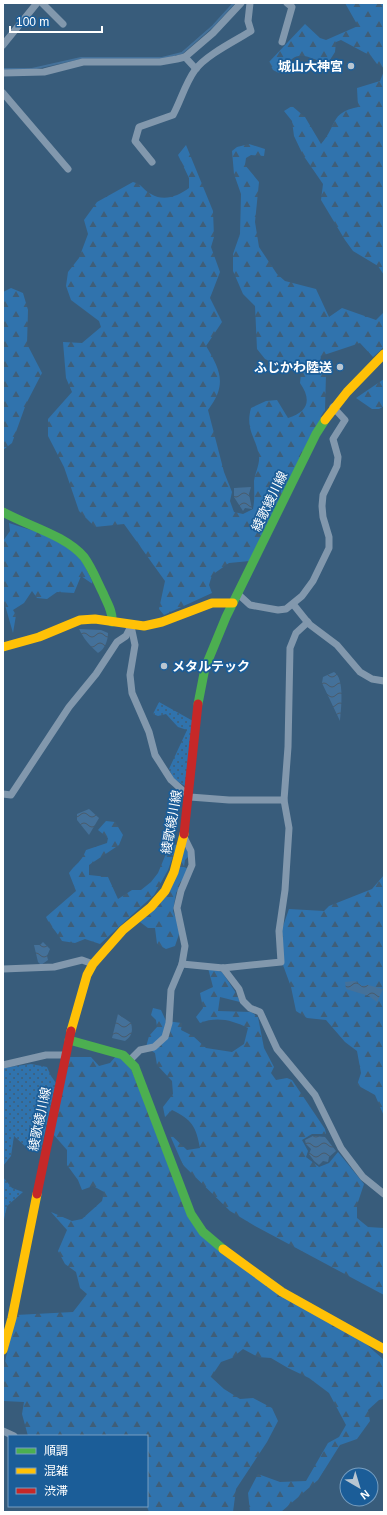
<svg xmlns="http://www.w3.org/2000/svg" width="387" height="1515" font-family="Arial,'Noto Sans JP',sans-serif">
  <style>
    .grass { fill: url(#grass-dots) }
    .forest { fill: url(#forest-firs) }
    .water { fill: url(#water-waves) }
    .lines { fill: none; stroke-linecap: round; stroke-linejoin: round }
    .stream { stroke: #44719a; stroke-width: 2 }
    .street { stroke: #8298ad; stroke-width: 7 }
    .fast { stroke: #4caf50; stroke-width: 9 }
    .slow { stroke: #ffc107; stroke-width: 9 }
    .jam { stroke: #c62828; stroke-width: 9 }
    .poi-dot { fill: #b9c6d1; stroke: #1b5d98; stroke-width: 1.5 }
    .labels { text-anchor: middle; stroke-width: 3.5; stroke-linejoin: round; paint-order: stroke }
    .poi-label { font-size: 13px; font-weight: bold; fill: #fff; stroke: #1b5d98; text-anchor: end }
    .street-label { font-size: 13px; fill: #fff; stroke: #1b5d98 }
  </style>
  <defs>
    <pattern id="grass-dots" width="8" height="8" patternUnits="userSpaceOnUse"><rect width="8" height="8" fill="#3073ad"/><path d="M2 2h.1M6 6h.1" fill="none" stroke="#3f5e78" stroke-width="1.8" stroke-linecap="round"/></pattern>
    <pattern id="forest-firs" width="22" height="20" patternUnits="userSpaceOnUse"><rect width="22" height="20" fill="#3073ad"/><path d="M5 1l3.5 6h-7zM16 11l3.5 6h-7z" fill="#3f5e78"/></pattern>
    <pattern id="water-waves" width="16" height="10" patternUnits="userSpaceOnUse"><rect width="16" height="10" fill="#44719a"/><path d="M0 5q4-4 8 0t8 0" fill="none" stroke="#495b6b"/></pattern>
  </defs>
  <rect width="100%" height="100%" fill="#385c7b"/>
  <g class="grass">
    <polygon points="159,702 193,721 185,786 174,779 169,769 187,730 178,727 166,714 158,716 153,714"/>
    <polygon points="31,1064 47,1067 51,1076 56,1083 41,1150 26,1147 14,1136 11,1156 3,1166 3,1068"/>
    <polygon points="3,1177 12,1188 23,1192 7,1206 3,1224"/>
  </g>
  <g class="forest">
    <path d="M345,3H384V68L377,64L371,56L341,40L336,42L335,52L328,63C317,62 302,50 292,59C287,63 284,69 279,73L273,70L269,62L305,24L320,38L326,40L358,26Z"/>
    <path d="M384,71V275L378,266L353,251L345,240L321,200L323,184L303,155L294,136L292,121L284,111L292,106L305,117L321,144C338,125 329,113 358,107L357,88L380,81Z"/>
    <path d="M249,144L265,149L264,156L251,155L246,158L245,165L259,182L255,222L259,247L277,274L285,281L316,289L329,317L342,308L376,320L384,312V347L373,357L360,343L321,356L320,362L326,374L325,410L250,561L229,563L212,575L209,585L212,593L164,615L159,609L165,581L124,524L95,527L79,511L64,467L48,436V419L72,392L66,378L63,342L82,343L101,327L99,321L71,300L66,286L68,272L79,258L88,234L84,220L97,202L133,182C142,184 143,190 151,194C164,202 178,196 189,188V178L178,155L186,145L213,211L214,237L211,247L220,272L210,298L222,322L206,346C221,371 227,385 208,410L224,472L232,492L230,501L234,512L243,514L253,509C255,499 254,491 254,481C255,473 260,464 259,456C256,437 245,430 251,408L266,401L277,400L288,418C308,412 312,400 300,383L301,374L297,366L288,362L273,363L265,359L257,349L255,306L243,294L233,271V254L240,234L241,194L234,174L232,151L237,147Z"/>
    <polygon points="11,288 23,293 28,310 27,344 42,373 26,404 12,443 3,450 3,292"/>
    <polygon points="384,379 384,406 379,409 372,409 356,398"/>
    <path d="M9,523C31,530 58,537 76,553C84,562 89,575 94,585L81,576L74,593L57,592L47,599L37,598L32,591L24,603L13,610L16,615L13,633L3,598V541L10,531Z"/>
    <path d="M106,821L115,822L123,835L119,845L89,865V875L108,877L118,899L132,890H141L151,882L158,873L170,844L177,845L168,870L154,895L100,944L85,939L75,943L62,941C57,932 50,926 46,917L76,891L69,873C76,863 81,863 86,850L107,843L108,838L98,830Z"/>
    <polygon points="186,847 189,856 185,860 184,867 189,869 176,893 173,911 179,926 179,934 175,946 166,949 157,944 155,928 148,928 140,922 150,911"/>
    <polygon points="384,875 384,1116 375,1095 357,1085 361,1073 357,1051 345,1042 326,1020 307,1018 296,1011 291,987 283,965 282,929 289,909 324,911 329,906 372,889"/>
    <path d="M208,968L222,972L236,993L240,1002L220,997L218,1011L251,1012L258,1017L264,1048L274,1067L271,1073L276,1080L287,1078L292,1080L325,1129L326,1134H312L302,1140L308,1151L306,1157L319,1167L329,1163L338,1152L364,1184L357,1205V1218L368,1227L384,1228V1295L255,1226L230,1211L183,1165L169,1133L187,1150L200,1148C196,1126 192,1120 172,1110L165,1117L163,1107L173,1094L172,1081L157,1065L155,1053L146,1047L149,1036L157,1027L156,1020L151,1015L153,1008L161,1010L166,1021L182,1023L181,1030L193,1036L206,1048L232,1052L244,1044L248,1028C233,1020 216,1016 200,1023L196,1017L203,1008L200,993L213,987Z"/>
    <polygon points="117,1055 128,1062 200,1234 365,1343 384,1360 384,1399 379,1400 368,1410 370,1421 357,1439 340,1445 318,1480 281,1512 250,1512 248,1493 258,1474 280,1482 306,1481 328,1443 339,1437 346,1425 329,1393 309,1378 288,1368 271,1358 258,1357 243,1349 232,1358 221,1362 211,1377 224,1389 240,1399 253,1398 272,1408 278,1421 267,1442 236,1489 233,1512 149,1512 147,1507 143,1506 147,1506 147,1436 28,1436 22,1414 24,1402 3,1401 3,1370 16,1315 73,1312 87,1294 80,1288 76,1272 65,1264 58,1251 67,1230 51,1212 72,1221 82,1219 102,1201 104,1192 93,1186 82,1190 78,1180 67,1165 67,1150 53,1134 69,1057 91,1057 99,1066 110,1063"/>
  </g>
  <g class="water">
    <polygon points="251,487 249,494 252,509 245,508 243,511 234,497 234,488"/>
    <path d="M79,629L101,630L108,633C108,640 105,649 98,653C89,645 84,639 79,629Z"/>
    <path d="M334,672C345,678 341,710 340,721L322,683L323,677Z"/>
    <polygon points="89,809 99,818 89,835 77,820 77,814"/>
    <polygon points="43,942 50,949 47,956 48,960 41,965 38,962 34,945 40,945"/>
    <polygon points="355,981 362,986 368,985 383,989 377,1002 369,996 346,989 345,982"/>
    <path d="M118,1014L131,1023C133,1031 132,1036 125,1041L112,1038Z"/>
    <polygon points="313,1136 325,1137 336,1151 329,1157 328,1162 323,1161 319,1165 314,1161 309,1154 311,1149 306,1144 305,1140"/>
  </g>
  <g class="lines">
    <polyline class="stream" points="3,69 32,69 81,58 162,58 182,53 213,26 234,3"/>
    <g class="street">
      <polyline points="42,3 63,24"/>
      <polyline points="282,42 292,7 287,3"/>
      <polyline points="3,45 37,3"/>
      <polyline points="185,57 196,69"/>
      <polyline points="3,73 44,72 83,62 160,62 177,59 185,57 213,33 241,3"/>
      <polyline points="3,93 68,169"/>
      <path d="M152,162L135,141L139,127L173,115C181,100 185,84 195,70C206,55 235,41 251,31L248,21L250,3"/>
      <polyline points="238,594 250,605 278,610 286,609 302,596 313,581 329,548 329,537 323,517 322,506 323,495 337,466 338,457 333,439 345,420 333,407"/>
      <polyline points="293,604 309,624 337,645 360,672 372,679 384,681"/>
      <polyline points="131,626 135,645 130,675 132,693 149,732 155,755 171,780 190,797 229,800 284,800"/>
      <polyline points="3,794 11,795 69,707 96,674 117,642 126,636 131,626"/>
      <polyline points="182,964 223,968 281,962 279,931 285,890 289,828 284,800 288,747 290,648 296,633 308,622"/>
      <polyline points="223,968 239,989 243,1001 250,1008 260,1012 277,1049 315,1095 341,1148 363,1177 384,1194"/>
      <polyline points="3,969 54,967 82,960 93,964"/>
      <polyline points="130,1060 140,1050 154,1047 165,1037 169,1023 171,990 182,964 185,946 177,908 181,891 192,865 191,851 184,837"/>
      <polyline points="3,1065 46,1055 66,1055"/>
      <polyline points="3,1431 14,1436"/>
    </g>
    <g class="fast">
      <path d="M3,512C28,526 65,535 84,557C92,568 97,581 103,593C107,603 113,611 112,622"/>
      <polyline points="198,704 205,668 226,617 316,434 325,420"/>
      <polyline points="69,1040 123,1055 135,1067 191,1214 203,1232 223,1249"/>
    </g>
    <g class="slow">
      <polyline points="325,420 347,392 384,354"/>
      <polyline points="3,647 39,637 80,620 95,619 144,626 162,622 212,603 233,603"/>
      <polyline points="71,1031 87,975 93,964 123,930 151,907 165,891 174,872 184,834"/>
      <polyline points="223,1249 282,1292 384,1349"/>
      <polyline points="3,1350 12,1318 37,1194"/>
    </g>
    <g class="jam">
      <polyline points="184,834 198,704"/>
      <polyline points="37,1194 71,1031"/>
    </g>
  </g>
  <g class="poi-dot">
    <circle cx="351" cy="66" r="4"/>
    <circle cx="340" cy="367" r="4"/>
    <circle cx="164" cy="666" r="4"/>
  </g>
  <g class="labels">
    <g class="poi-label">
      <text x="343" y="71">城山大神宮</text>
      <text x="332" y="372">ふじかわ陸送</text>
      <text x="172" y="671" text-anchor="start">メタルテック</text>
    </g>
    <g class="street-label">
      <text transform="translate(269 501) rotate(-64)" y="5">綾歌綾川線</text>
      <text transform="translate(171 822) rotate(-80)" y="5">綾歌綾川線</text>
      <text transform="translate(39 1119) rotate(-78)" y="5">綾歌綾川線</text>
    </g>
  </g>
  <rect width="387" height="1515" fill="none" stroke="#ffffff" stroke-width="8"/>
  <rect x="8" y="1435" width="140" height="72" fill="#1b5d98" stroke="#769ec1"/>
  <rect x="16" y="1448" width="20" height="6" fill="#4caf50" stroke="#769ec1"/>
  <text x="44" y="1455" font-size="12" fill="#ffffff">順調</text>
  <rect x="16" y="1468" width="20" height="6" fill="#ffc107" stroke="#769ec1"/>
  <text x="44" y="1475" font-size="12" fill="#ffffff">混雑</text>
  <rect x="16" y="1488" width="20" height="6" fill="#c62828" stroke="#769ec1"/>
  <text x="44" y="1495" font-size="12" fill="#ffffff">渋滞</text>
  <g transform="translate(359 1487) rotate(142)"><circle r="19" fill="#1b5d98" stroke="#769ec1"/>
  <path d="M0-3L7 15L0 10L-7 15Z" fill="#b9c6d1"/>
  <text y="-6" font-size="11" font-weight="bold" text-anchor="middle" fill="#ffffff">N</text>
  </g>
  <path d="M10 26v6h92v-6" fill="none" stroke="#ffffff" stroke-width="2"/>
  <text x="16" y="26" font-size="12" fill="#ffffff" stroke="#1b5d98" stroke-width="3" paint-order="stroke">100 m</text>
</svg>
